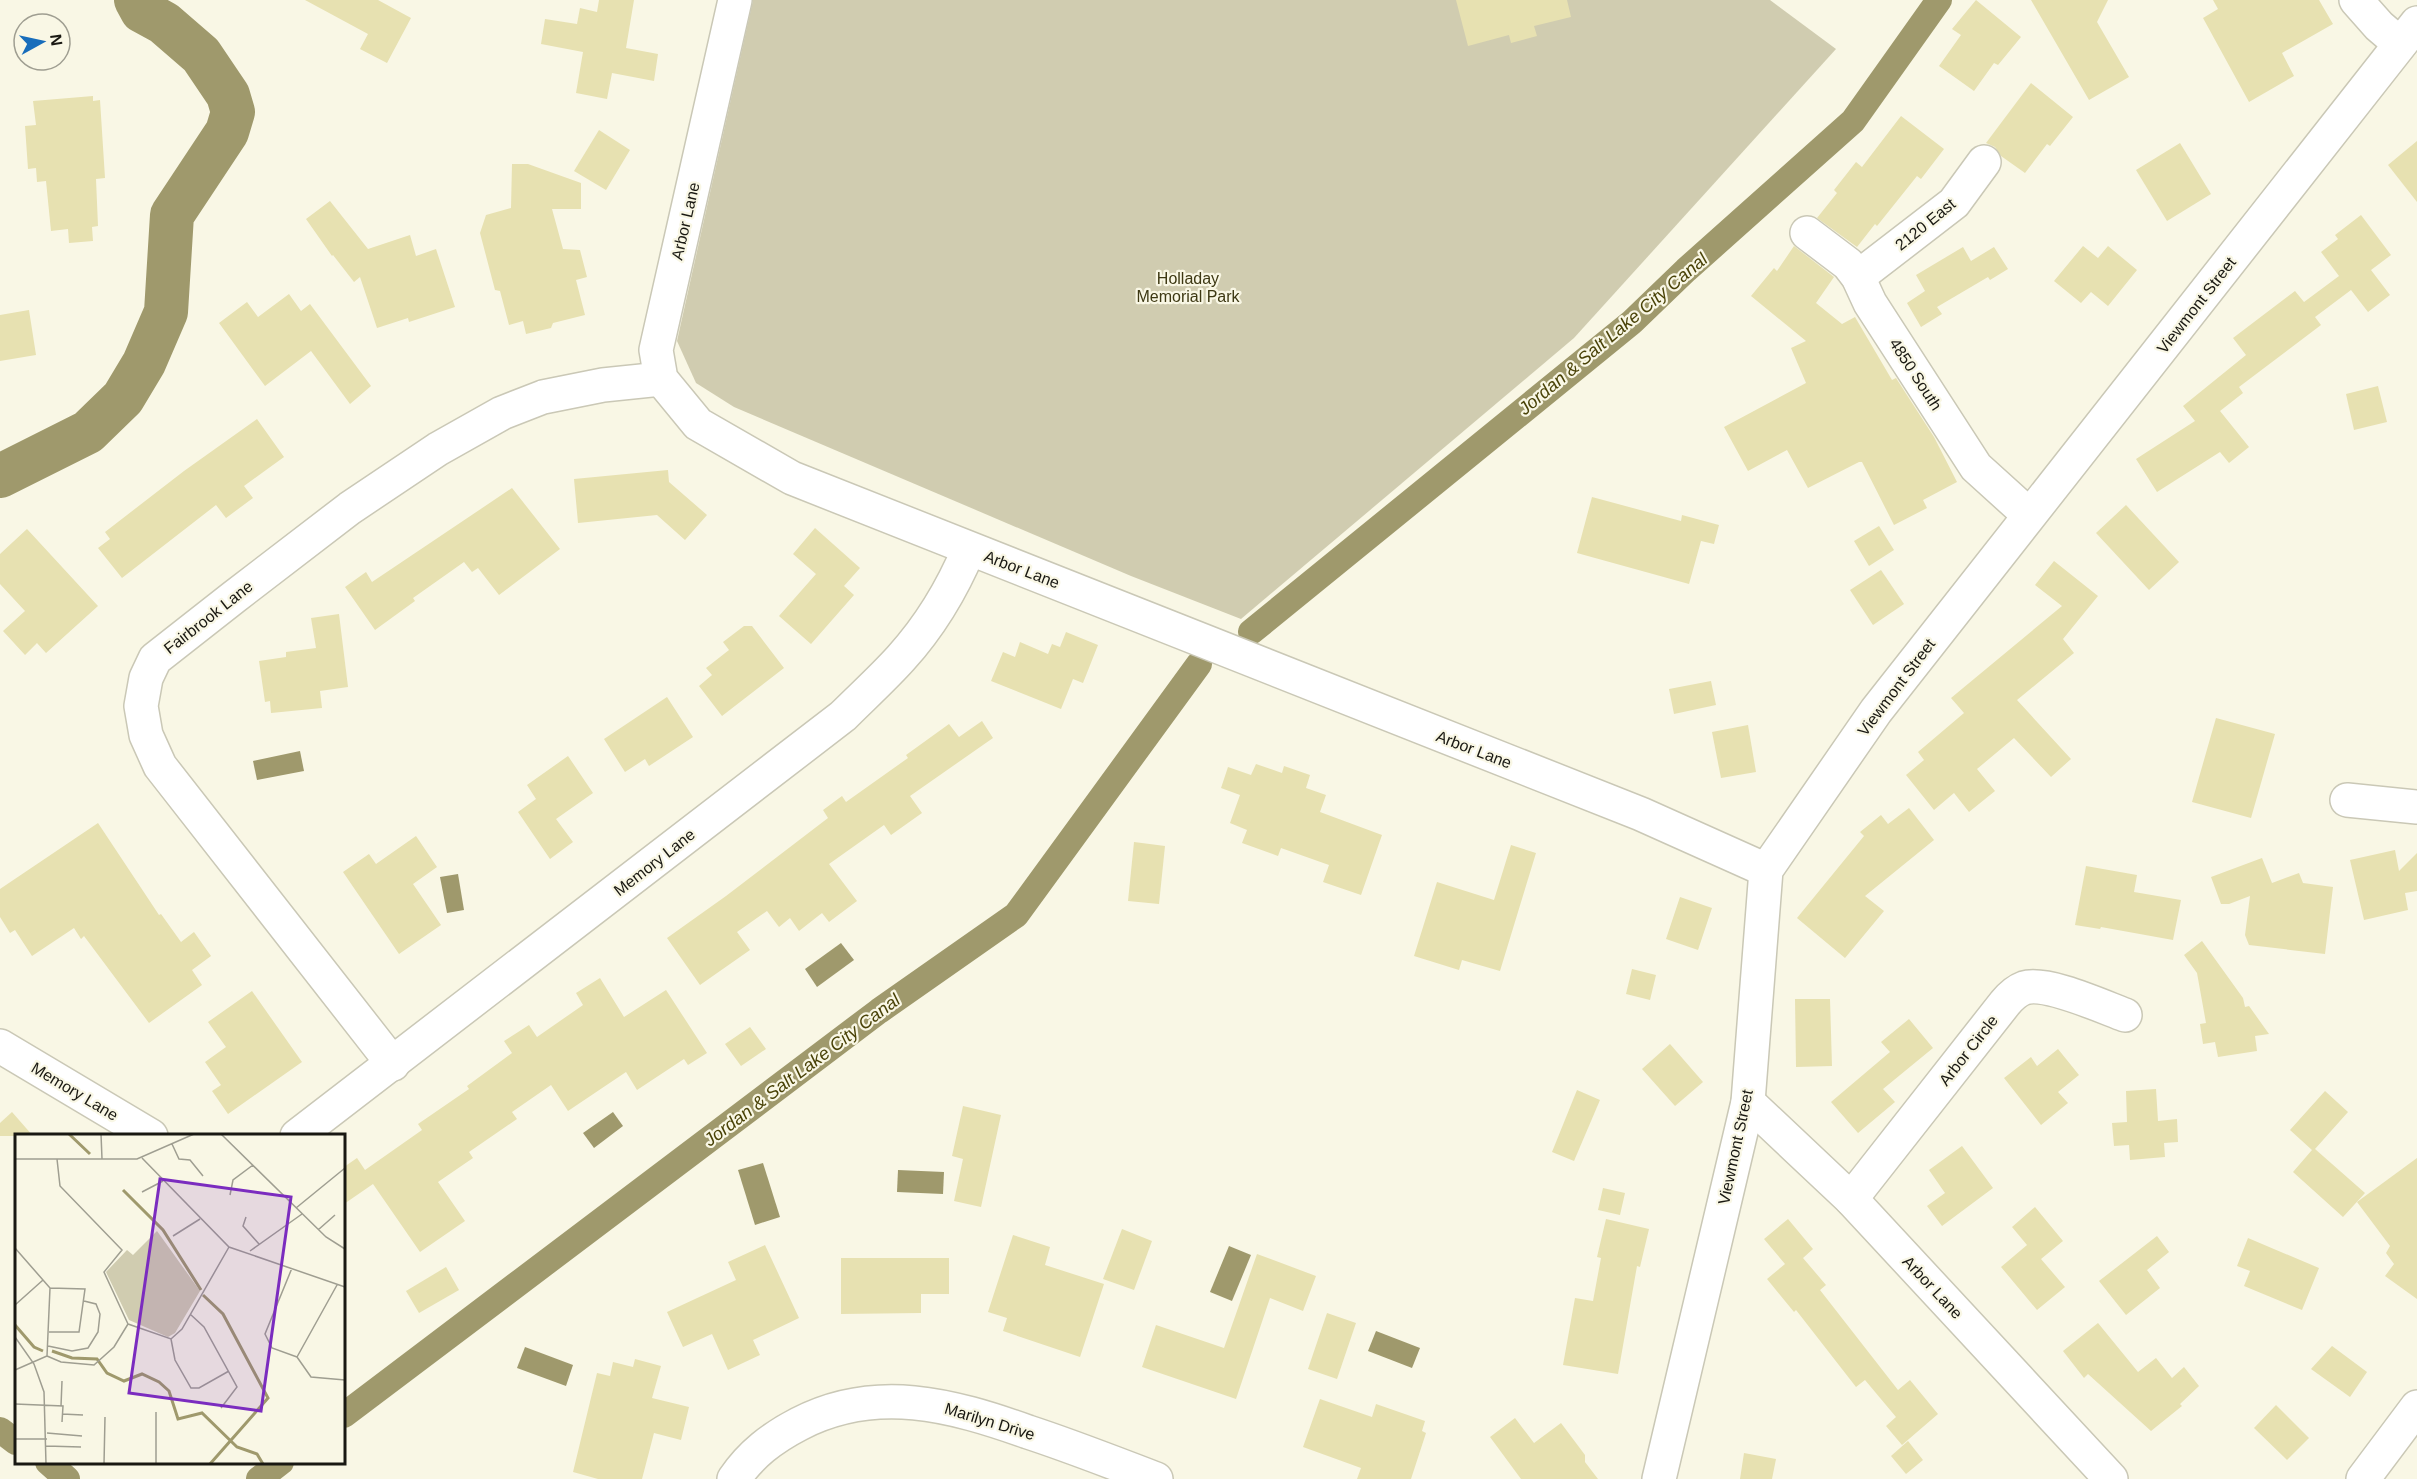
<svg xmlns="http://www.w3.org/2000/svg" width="2417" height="1479" font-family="Helvetica,sans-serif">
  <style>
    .green { fill: #d0ccb0 }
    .water { fill: #9f996c }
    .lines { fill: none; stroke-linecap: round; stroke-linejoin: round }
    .canal { stroke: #9f996c; stroke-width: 26 }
    .river { stroke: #9f996c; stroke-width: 44 }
    .building { fill: #e7e1b1 }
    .minor-casing { stroke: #cac8b6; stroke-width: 36 }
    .minor { stroke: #fff; stroke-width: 33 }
    .labels { text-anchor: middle; stroke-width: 4.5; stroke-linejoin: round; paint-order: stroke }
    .street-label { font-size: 16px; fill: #191812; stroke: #f9f7e5 }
    .park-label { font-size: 16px; fill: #3d3813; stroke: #f9f7e5 }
    .water-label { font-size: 18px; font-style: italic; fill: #494207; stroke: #f9f7e5 }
    .inset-river { fill: none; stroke: #9f996c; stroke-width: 3 }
    .inset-road { fill: none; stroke: #9f9e91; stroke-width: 1.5 }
    .view { fill: #7b2cbf; fill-opacity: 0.15; stroke: #7b2cbf; stroke-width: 3 }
    .inset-edge { fill: none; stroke: #191812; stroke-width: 3 }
  </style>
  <rect width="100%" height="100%" fill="#f9f7e5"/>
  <polygon class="green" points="753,0 1770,0 1836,49 1574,338 1241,619 1131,576 734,407 696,383 677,341"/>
  <g class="water">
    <polygon points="300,751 304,771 257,780 253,761"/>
    <polygon points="458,874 464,910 447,913 440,877"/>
    <polygon points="841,943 854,960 817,987 805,969"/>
    <polygon points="613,1112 623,1126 594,1148 583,1133"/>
    <polygon points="763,1163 780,1217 755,1225 738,1170"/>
    <polygon points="898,1170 944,1172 943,1194 897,1192"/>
    <polygon points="1229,1246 1251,1255 1232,1301 1210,1292"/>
    <polygon points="1376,1331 1420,1348 1412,1368 1368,1351"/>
    <polygon points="525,1347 573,1365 566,1386 517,1368"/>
  </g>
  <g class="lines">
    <g class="canal">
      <polyline points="1251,632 1632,322 1686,270 1853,121 1939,0"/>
      <polyline points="344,1415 879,1011 1016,915 1199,664"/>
      <polyline points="0,1430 16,1442"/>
      <polyline points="48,1462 67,1479"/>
      <polyline points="259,1479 281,1462"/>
    </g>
    <polyline class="river" points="0,476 88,432 123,398 144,363 166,312 172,215 227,132 233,112 228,95 201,55 164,23 142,11 136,0"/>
  </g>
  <g class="building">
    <polygon points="305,0 378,0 411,18 387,63 360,49 368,34"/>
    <polygon points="599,0 634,0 626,48 658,54 654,81 612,73 607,99 576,93 583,52 541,44 545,19 577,24 580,8 597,12"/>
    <polygon points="1456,0 1567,0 1571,17 1534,26 1537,36 1511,43 1509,35 1468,46"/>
    <polygon points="1976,0 2021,37 1998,65 1994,63 1974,91 1939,66 1961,35 1952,29"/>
    <polygon points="2031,0 2108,0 2097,22 2129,77 2089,100"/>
    <polygon points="2213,0 2319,0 2333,24 2282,53 2294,76 2249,102 2203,18 2218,9"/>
    <polygon points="2031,83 2073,117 2050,146 2047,144 2025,173 2001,156 1995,147 1986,143"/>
    <polygon points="93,96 93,101 100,100 105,178 96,179 98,226 92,227 93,241 69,243 68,229 51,231 46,181 37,182 36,168 28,169 25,126 36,125 33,101"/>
    <polygon points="1901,116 1944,149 1921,179 1917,176 1877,226 1875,224 1857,247 1817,218 1837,193 1834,190 1856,162 1862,167"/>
    <polygon points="599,130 630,150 606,190 574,171"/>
    <polygon points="2417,141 2417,202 2388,165"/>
    <polygon points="2180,143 2211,194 2167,221 2136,170"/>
    <polygon points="512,164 528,164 581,183 581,209 552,209 563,249 580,250 587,277 576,280 585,315 553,323 551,328 526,334 523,321 509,325 500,291 495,290 480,233 486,215 511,208"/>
    <polygon points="330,201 368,249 410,235 416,256 436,249 455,307 409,322 408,318 377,328 360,277 354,282 333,255 332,256 306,219"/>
    <polygon points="2361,215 2391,255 2371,270 2390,295 2368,312 2351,290 2315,317 2321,325 2239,387 2243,393 2220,411 2249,447 2229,463 2220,452 2157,492 2136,459 2195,421 2183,406 2246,355 2233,338 2295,291 2304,302 2339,276 2321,252 2338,239 2335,235"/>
    <polygon points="1794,246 1834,277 1816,303 1842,324 1855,317 1892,380 1896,378 1934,437 1957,482 1923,500 1927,508 1894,525 1862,462 1859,462 1808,488 1787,450 1748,471 1724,427 1806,383 1791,348 1806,341 1751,296 1774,268 1777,271"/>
    <polygon points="2083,246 2098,258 2108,246 2137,270 2108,306 2091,292 2081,303 2054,281"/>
    <polygon points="1963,247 1971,261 1994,247 2008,269 1990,280 1988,277 1937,307 1942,314 1921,327 1907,303 1925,291 1916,275"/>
    <polygon points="289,294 301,311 310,304 371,386 350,404 311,351 265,386 219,323 247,302 258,317"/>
    <polygon points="29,310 36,355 0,361 0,315"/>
    <polygon points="2378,386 2387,422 2354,430 2346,394"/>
    <polygon points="257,419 284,457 244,486 253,498 226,518 216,505 122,578 98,548 110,539 105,532 184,471"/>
    <polygon points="668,470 669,482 707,515 685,540 657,515 578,523 574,479"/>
    <polygon points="512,488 560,549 499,595 478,568 472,572 464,562 413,598 415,601 375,630 345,587 366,572 372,582"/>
    <polygon points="1592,497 1681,521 1682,515 1719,525 1714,544 1701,541 1689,584 1577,553"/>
    <polygon points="2126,505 2179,562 2149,590 2096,533"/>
    <polygon points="1879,526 1894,550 1869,566 1854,541"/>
    <polygon points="815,528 860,568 844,586 854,595 811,644 779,616 816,574 793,554"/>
    <polygon points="27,529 98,606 46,653 37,643 25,655 3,631 25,611 0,584 0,554"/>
    <polygon points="2054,561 2098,596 2063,639 2074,653 2017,700 2071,759 2051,777 2014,738 1977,769 1995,791 1969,812 1954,793 1934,810 1906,775 1924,760 1918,752 1964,713 1951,698 2062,606 2035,585"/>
    <polygon points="1881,570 1904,604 1873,625 1850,590"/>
    <polygon points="339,614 348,687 320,691 322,708 271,713 270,701 265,702 259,661 286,657 286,652 316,648 311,618"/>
    <polygon points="744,626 752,626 784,668 722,716 699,686 712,675 706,668 729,650 723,642"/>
    <polygon points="1066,632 1098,645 1083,683 1073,679 1061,709 991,681 1003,652 1015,657 1020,642 1048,654 1052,644 1060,647"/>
    <polygon points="1711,681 1716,705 1674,714 1669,689"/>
    <polygon points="667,697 693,737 649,766 645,759 625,772 604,739"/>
    <polygon points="2216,718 2275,734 2251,818 2192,802"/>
    <polygon points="982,721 993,738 910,796 922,813 891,835 884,825 829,864 857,901 829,922 822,913 799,931 790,918 779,927 767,911 737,932 750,950 700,985 667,938 726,896 828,818 823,810 842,796 846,802 908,758 906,755 949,724 959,737"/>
    <polygon points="1748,725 1756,772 1721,778 1712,732"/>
    <polygon points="568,756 593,793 556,819 573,842 550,859 518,812 536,799 527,785"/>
    <polygon points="1256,764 1282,773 1284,766 1310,775 1306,788 1326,795 1320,812 1382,835 1361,895 1323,882 1329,865 1281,848 1278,856 1242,843 1247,830 1230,823 1240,795 1221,788 1228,767 1251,775"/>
    <polygon points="1909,808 1934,840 1865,896 1884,911 1845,958 1797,918 1864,836 1860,832 1881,815 1888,824"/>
    <polygon points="98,823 159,915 161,914 181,942 194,932 211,956 192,970 202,985 149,1023 84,936 81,939 74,928 32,956 15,930 10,933 0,917 0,889"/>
    <polygon points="416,836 437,867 413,884 441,925 399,954 343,872 369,854 376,864"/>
    <polygon points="1134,842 1165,846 1159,904 1128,901"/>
    <polygon points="1511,845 1536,853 1500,971 1462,960 1459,970 1414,956 1437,882 1494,900"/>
    <polygon points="2395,850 2399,871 2417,853 2417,891 2405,893 2408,910 2364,920 2350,860"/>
    <polygon points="2262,858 2272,883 2299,873 2303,883 2333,887 2325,954 2249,945 2245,935 2250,896 2229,904 2221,904 2211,877"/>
    <polygon points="2086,866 2137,875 2134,892 2181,900 2173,940 2101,927 2100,929 2075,925"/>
    <polygon points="1680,897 1712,908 1698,950 1666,939"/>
    <polygon points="2202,941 2243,998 2245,1007 2249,1006 2269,1034 2255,1036 2257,1051 2218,1057 2215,1042 2203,1044 2200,1024 2206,1023 2197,973 2184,955"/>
    <polygon points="1632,969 1656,975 1650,1000 1626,994"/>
    <polygon points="600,978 624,1017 666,990 707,1053 688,1065 684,1059 637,1090 626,1072 568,1111 551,1085 512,1112 517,1119 469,1152 473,1158 438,1182 465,1221 420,1252 373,1184 344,1204 344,1167 357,1158 365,1170 422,1130 418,1124 469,1089 467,1086 512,1053 504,1041 529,1025 537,1037 583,1005 576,993"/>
    <polygon points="252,991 302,1062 228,1114 212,1091 221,1085 205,1062 226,1047 208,1022"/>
    <polygon points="1795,999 1830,999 1832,1066 1796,1067"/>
    <polygon points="1909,1019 1933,1048 1883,1089 1895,1102 1858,1133 1831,1102 1890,1052 1881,1042"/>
    <polygon points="750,1027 766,1049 741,1066 725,1044"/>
    <polygon points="1670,1044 1703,1082 1675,1106 1642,1069"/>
    <polygon points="2058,1049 2079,1075 2058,1092 2068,1103 2041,1125 2004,1078 2031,1057 2037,1066"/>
    <polygon points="2156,1089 2158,1121 2177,1119 2178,1142 2164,1143 2165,1157 2130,1160 2129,1145 2114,1146 2112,1123 2127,1122 2126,1091"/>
    <polygon points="1577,1090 1600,1100 1574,1161 1552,1152"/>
    <polygon points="2325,1091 2348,1112 2315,1149 2365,1193 2343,1217 2293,1172 2312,1150 2290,1130"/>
    <polygon points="963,1106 1001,1115 981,1207 954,1201 963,1159 952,1156"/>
    <polygon points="12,1112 33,1136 0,1136 0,1123"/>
    <polygon points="1962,1146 1993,1188 1942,1226 1927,1206 1945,1193 1929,1170"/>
    <polygon points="2417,1158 2417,1299 2385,1276 2394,1264 2386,1253 2390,1246 2357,1202"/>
    <polygon points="1603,1188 1625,1193 1620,1215 1598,1210"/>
    <polygon points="2035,1207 2063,1241 2041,1259 2065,1287 2037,1310 2001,1267 2027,1245 2012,1227"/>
    <polygon points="1606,1219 1649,1229 1640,1267 1637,1266 1618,1374 1563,1365 1575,1298 1593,1301 1601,1258 1597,1257"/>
    <polygon points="1788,1219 1813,1249 1803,1258 1826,1285 1820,1290 1898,1390 1910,1380 1938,1414 1902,1445 1886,1426 1896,1417 1865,1380 1856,1387 1796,1310 1794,1312 1767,1279 1785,1264 1764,1239"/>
    <polygon points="1122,1229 1152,1241 1134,1290 1103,1279"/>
    <polygon points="1013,1235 1050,1247 1045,1265 1104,1284 1080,1357 1003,1331 1007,1318 988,1312"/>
    <polygon points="2157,1236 2169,1252 2147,1270 2160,1288 2126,1315 2099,1281"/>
    <polygon points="2248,1238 2319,1268 2302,1310 2244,1286 2250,1271 2237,1266"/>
    <polygon points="765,1245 799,1318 753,1340 760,1355 728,1370 712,1334 683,1347 667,1312 736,1280 728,1262"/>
    <polygon points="1257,1254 1316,1276 1303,1311 1270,1298 1236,1399 1142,1367 1156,1325 1224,1348"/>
    <polygon points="841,1258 949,1258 949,1294 921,1294 921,1313 841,1314"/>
    <polygon points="446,1267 459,1290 419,1313 406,1291"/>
    <polygon points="1327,1313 1356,1323 1337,1379 1308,1369"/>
    <polygon points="2098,1323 2138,1372 2156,1358 2172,1378 2184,1367 2199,1386 2180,1404 2182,1406 2151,1431 2088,1374 2084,1378 2063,1351"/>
    <polygon points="2332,1346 2367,1372 2350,1397 2311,1369"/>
    <polygon points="635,1359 661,1366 652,1398 689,1407 681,1440 654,1433 642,1479 598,1479 573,1472 597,1373 610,1376 613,1362 633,1367"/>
    <polygon points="1320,1399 1372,1417 1376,1404 1425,1421 1422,1431 1426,1433 1411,1479 1357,1479 1361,1468 1303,1447"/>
    <polygon points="2276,1405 2309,1438 2287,1460 2254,1428"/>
    <polygon points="1515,1418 1534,1443 1561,1423 1585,1455 1585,1462 1598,1479 1521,1479 1490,1437"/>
    <polygon points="1908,1441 1923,1460 1906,1474 1891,1456"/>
    <polygon points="1744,1453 1776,1459 1772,1479 1740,1479"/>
  </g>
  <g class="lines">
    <g class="minor-casing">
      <g id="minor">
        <polyline points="735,0 656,350 661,379 698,424 792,478 1641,814 1766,870"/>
        <polyline points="2356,0 2379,26 2400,44"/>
        <polyline points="1807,233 1848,264 1858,277 1870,303 1976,467 2029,515"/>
        <polyline points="1858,277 1954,203 1984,162"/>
        <polyline points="2347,800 2417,807"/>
        <polyline points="0,1046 151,1136"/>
        <polyline points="393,1064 160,766 146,735 141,706 146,678 155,659 234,597 350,508 438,449 502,413 543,397 603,385 661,379"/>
        <polyline points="1748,1102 1851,1199 2111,1479"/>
        <path d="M297,1136L843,716C862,697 883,678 901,658C930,626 953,587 969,549"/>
        <path d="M1851,1199L2005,1003C2010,997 2016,991 2024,988C2046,981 2101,1006 2125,1015"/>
        <path d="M734,1479C751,1454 772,1438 799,1424C876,1384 952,1405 1028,1432C1071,1446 1114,1463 1156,1479"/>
        <polyline points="1659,1479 1748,1102 1766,870 1876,711 2417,23"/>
        <polyline points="2363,1479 2417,1407"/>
      </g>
    </g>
    <use href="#minor" class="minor"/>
  </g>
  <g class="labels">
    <g class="street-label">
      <text transform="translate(685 221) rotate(-77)" y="6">Arbor Lane</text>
      <text transform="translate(1925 224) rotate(-39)" y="6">2120 East</text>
      <text transform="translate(2196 305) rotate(-52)" y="6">Viewmont Street</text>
      <text transform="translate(1916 374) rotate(57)" y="6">4850 South</text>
      <text transform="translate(1022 569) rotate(21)" y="6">Arbor Lane</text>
      <text transform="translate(208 617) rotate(-38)" y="6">Fairbrook Lane</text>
      <text transform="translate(1896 687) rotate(-53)" y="6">Viewmont Street</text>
      <text transform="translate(1474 749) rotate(21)" y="6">Arbor Lane</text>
      <text transform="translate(654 862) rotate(-38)" y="6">Memory Lane</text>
      <text transform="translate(1968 1050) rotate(-52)" y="6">Arbor Circle</text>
      <text transform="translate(75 1091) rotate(31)" y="6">Memory Lane</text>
      <text transform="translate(1735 1147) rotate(-78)" y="6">Viewmont Street</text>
      <text transform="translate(1933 1287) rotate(47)" y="6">Arbor Lane</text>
      <text transform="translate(990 1421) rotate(17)" y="6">Marilyn Drive</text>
    </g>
    <g class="park-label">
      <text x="1188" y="284">Holladay<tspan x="1188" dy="18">Memorial Park</tspan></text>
    </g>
    <g class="water-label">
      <text transform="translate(1613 334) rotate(-40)" y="6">Jordan &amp; Salt Lake City Canal</text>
      <text transform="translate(802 1070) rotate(-37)" y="6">Jordan &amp; Salt Lake City Canal</text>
    </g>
  </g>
  <g transform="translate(15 1134)">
    <rect width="330" height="330" fill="#f9f7e5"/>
    <path d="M142,97L185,157L160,199L153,203L114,186L91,138L112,116L118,121Z" fill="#d0ccb0"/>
    <path class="inset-river" d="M54,0L75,20M108,56L148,96L186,156M188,161L208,180L253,264L195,330M0,191L19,213L28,217M37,217L57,224L82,225L92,239L109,247L127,240L144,248L154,257L163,285L187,279L222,313L242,320L248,330"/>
    <path class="inset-road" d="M86,0L87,25M206,0L311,103L330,115M157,10L164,25L175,26L188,42M127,24L214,113L330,153M0,25H122L179,0M42,25L45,52L107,116L89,138L113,190M127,58L148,47M215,61L218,46L238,31M281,74L330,34M231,83L228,92L244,110M303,96L320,81M158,102L185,85M0,114L35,154L32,222L0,236M235,117L287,80M277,134L250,200L257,214L282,223M0,171L28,146M175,180L189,193L222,253L206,274M34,198H64L70,155L35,154M0,203L19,230L29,258L31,330M156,205L160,226L176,254H184L214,237M33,212L57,217L73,214L83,198L85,180L81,170L69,167M32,222L46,228L79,231L99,213L113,190L156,205L167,195L214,113M282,223L322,151M282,223L296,243L330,246M0,270L48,272L47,288M46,272L47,247M47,280L68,281M32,299L67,302M0,305H32M31,312L66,313M89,330L90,283M141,330V278"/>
    <path class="view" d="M145,45L276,63L246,277L114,259Z"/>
    <rect width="330" height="330" class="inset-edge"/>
  </g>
  <g transform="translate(42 42) rotate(82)"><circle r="28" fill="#f9f7e5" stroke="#9f9e91" stroke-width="1.5"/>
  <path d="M0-4.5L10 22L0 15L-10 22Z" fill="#186dbb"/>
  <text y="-9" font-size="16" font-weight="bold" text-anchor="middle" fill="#191812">N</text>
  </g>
</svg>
